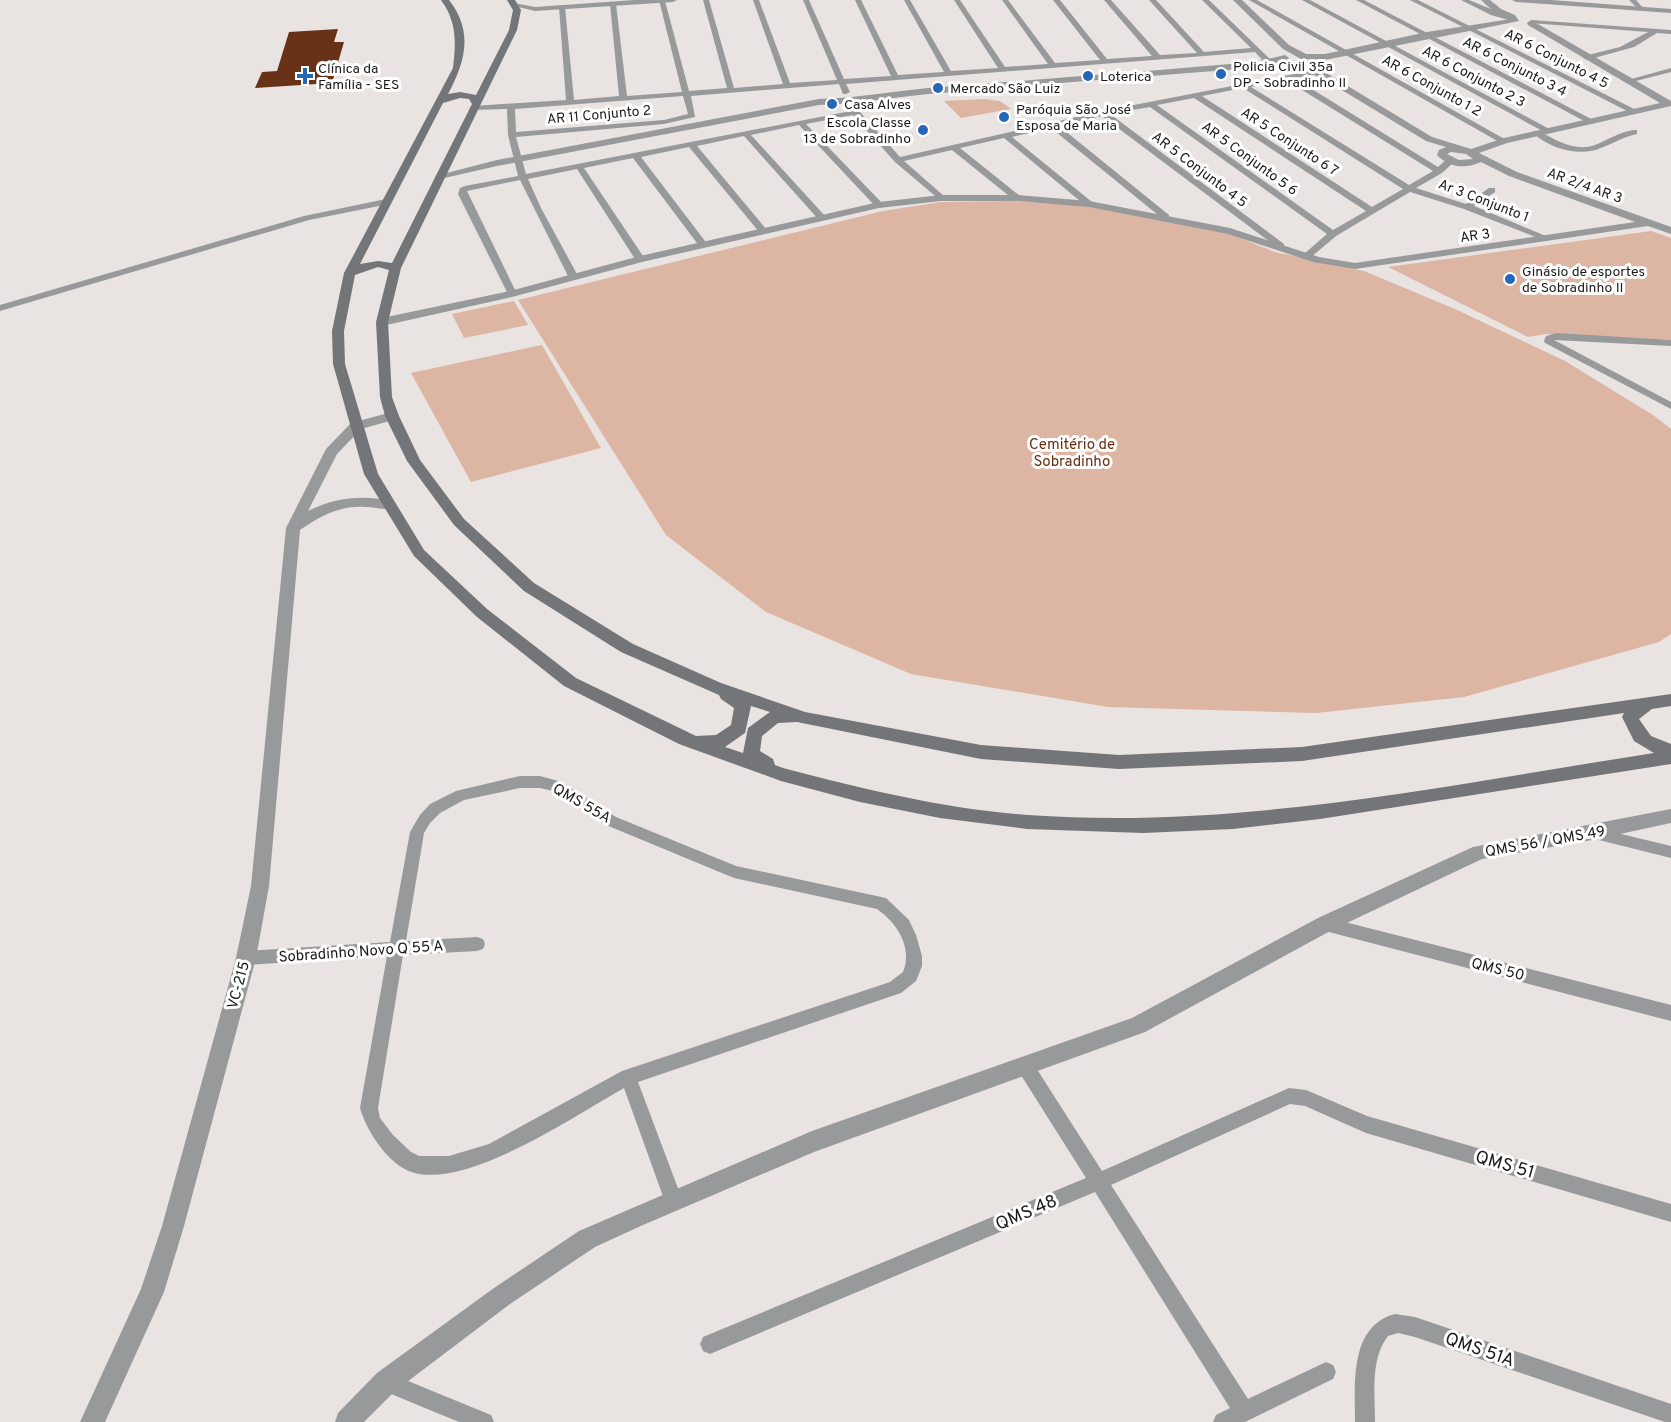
<svg xmlns="http://www.w3.org/2000/svg" width="1671" height="1422" font-family="Overpass,sans-serif">
  <style>
    .green { fill: #dcb5a3 }
    .building { fill: #673218 }
    .lines { fill: none; stroke-linecap: round; stroke-linejoin: round }
    .minor { fill: #98999b; fill-rule: evenodd }
    .tertiary { fill: #98999b; fill-rule: evenodd }
    .secondary { fill: #747578; fill-rule: evenodd }
    .poi-dot { fill: #2666b7; stroke: #fff; stroke-width: 2 }
    .labels { text-anchor: middle; stroke-width: 6; stroke-linejoin: round; paint-order: stroke }
    .far-street-label { font-size: 14px; fill: #1b1a19; stroke: #fff }
    .far-poi-label { font-size: 14px; fill: #1b1a19; stroke: #fff; text-anchor: start }
    .park-label { font-size: 15px; fill: #693012; stroke: #fff }
    .street-label { font-size: 15px; fill: #1b1a19; stroke: #fff }
    .near-street-label { font-size: 18px; fill: #1b1a19; stroke: #fff }
  </style>
  <rect width="100%" height="100%" fill="#e9e3e1"/>
  <g class="green">
    <polygon points="984,99 1000,101 1011,109 961,118 944,101"/>
    <polygon points="1012,201 1087,206 1230,234 1275,252 1364,271 1455,309 1565,361 1653,415 1671,429 1671,634 1659,642 1464,697 1316,713 1108,707 911,674 766,612 666,535 518,300 883,211 941,202"/>
    <polygon points="1651,231 1671,238 1671,340 1546,334 1528,337 1388,267"/>
    <polygon points="514,301 528,325 464,338 452,314"/>
    <polygon points="542,345 601,448 471,482 411,373"/>
  </g>
  <polygon class="building" points="338,29 334,42 344,42 332,83 255,88 262,72 277,71 289,32"/>
  <g class="lines">
    <g class="minor">
      <path d="M659,0L665,1L689,91L727,88L703,0H709L734,88L783,84L753,0H759L790,83L837,80L803,0H809L844,79L891,76L855,0H861L898,75L944,72L904,0H910L951,71L998,68L954,0H960L1005,67L1048,64L1002,0H1008L1055,63L1100,60L1053,0H1060L1107,59L1152,56L1104,0H1111L1160,55L1197,53L1149,0H1156L1204,52L1251,48L1202,0H1209L1274,63L1267,65L1255,52L846,84L850,92L846,94H843L839,84L691,96L695,117L664,124L516,137L526,174L851,111L849,106L853,104L900,157L1103,111L1315,70H1318V74L1294,78L1438,167L1447,159H1453V163L1442,173L1416,188L1466,204L1489,188H1495V192L1474,206L1553,239L1546,241L1464,209L1410,192L1336,236L1310,258H1304V254L1327,234L1150,107L1110,114L1284,244V248H1278L1102,116L1059,126L1169,215V219H1163L1051,128L1012,137L1092,202V206H1086L1004,138L960,148L1020,196V200H1014L952,150L904,161L944,196L945,198L941,201L895,162L853,115L806,124L882,203V207H876L799,125L751,135L825,216V220H819L744,136L697,146L766,229V233H760L689,147L641,157L708,245L703,248L700,247L633,158L584,168L645,259L640,262L635,259L577,169L528,179L541,208L578,276L573,279L568,276L520,180L467,191L517,294L509,296L458,194L460,188L465,186L518,176L508,135L507,109L473,110L469,108L473,106L566,100L559,7L562,5L565,7L574,100L619,96L610,4L613,2L616,4L627,96L682,92ZM1286,80L1433,171L1409,185L1251,87ZM1243,88L1403,189L1372,207L1202,96ZM683,96L688,114L664,120L516,132L515,109ZM1194,98L1366,211L1333,230L1157,105Z"/>
      <polygon points="1249,0 1257,0 1508,141 1501,143"/>
      <polygon points="1302,0 1310,0 1553,131 1546,133"/>
      <polygon points="1356,0 1364,0 1595,121 1588,123"/>
      <polygon points="1410,0 1418,0 1638,111 1631,113"/>
      <polygon points="1461,0 1469,0 1515,19 1512,21 1491,15"/>
      <polygon points="1629,0 1636,0 1644,9 1639,10"/>
      <polygon points="1532,20 1671,30 1671,34 1657,33 1634,47 1587,60 1583,58 1584,56 1620,47 1648,32 1530,23"/>
      <polygon points="1671,68 1671,72 1628,83 1624,81"/>
      <path d="M1634,130H1637V134C1623,137 1614,143 1601,148C1580,157 1551,149 1534,134L1541,132C1557,141 1576,152 1595,145C1608,140 1619,132 1634,130Z"/>
      <polygon points="386,199 390,202 389,204 309,220 0,311 0,305 304,216"/>
      <polygon points="1556,333 1671,340 1671,346 1554,340 1671,402 1671,409 1545,343 1544,341 1546,336"/>
      <path d="M520,776H540L562,782L616,817L736,866L886,898L909,920L916,935L922,956V966L916,981L901,993L638,1082L682,1199L679,1205L673,1208L667,1205L664,1199L624,1088C573,1117 476,1183 419,1174C391,1170 367,1132 360,1108L387,956L246,965L240,963L238,958L240,953L246,951L390,942L410,832L420,815L430,804L456,791ZM520,788H540L553,791L606,825L734,878L877,909C897,923 913,947 903,972L890,982L622,1071L489,1144L449,1156H419L411,1152L393,1135L380,1118L378,1108L403,955L477,951L483,949L485,944L483,939L477,937L406,941L424,833L430,823L440,813L464,800Z"/>
      <polygon points="1592,827 1671,846 1671,858 1587,837 1585,833 1587,829"/>
      <polygon points="1325,917 1671,1005 1671,1021 1325,931 1320,929 1317,924 1320,919"/>
      <polygon points="1025,1058 1031,1060 1102,1171 1289,1088 1306,1090 1367,1116 1671,1204 1671,1222 1366,1133 1305,1106 1290,1104 1111,1185 1248,1399 1326,1362 1333,1365 1336,1372 1333,1379 1245,1422 1213,1422 1216,1415 1230,1408 1095,1192 710,1354 703,1351 700,1344 703,1337 1086,1178 1019,1072 1017,1066 1019,1060"/>
      <path d="M1395,1314L1415,1317L1671,1404V1422H1665L1415,1337L1398,1333L1388,1336C1370,1359 1375,1394 1375,1422H1355C1355,1384 1349,1326 1395,1314Z"/>
      <polygon points="386,1372 491,1415 494,1422 459,1422 379,1389 376,1382 379,1375"/>
    </g>
    <g class="tertiary">
      <polygon points="635,0 677,0 673,2 535,11 510,5 514,3 535,7"/>
      <polygon points="1233,0 1242,0 1289,45 1306,54 1325,54 1427,32 1511,19 1495,13 1481,0 1490,0 1501,9 1515,15 1519,21 1325,60 1301,59 1283,49"/>
      <polygon points="1512,0 1551,0 1671,9 1671,13 1516,2"/>
      <path d="M1531,20L1671,101V106L1507,143L1479,153L1517,172L1671,227V234L1648,226L1355,269L1313,262L1228,234L1089,207L1017,201H941L879,208L642,262L512,297L382,326L376,322L382,318L510,291L640,256L879,202L941,195H1017L1089,201L1230,228L1319,257L1355,263L1635,222L1509,176L1481,162C1466,169 1449,168 1437,155L1439,150L1446,147L1426,141L1322,78L1298,69L1303,66L1328,74L1432,137L1471,149L1504,138L1660,103L1528,25L1527,23ZM1451,152L1466,154L1473,159L1459,160L1447,154Z"/>
      <path d="M1285,55L1289,58L1288,60L1254,68C1150,76 1045,84 941,93C900,96 860,104 819,105L497,166L440,179L435,176L497,160L819,99C860,98 900,90 941,87C1045,79 1150,71 1254,62Z"/>
      <path d="M392,412L397,413L399,416L397,419L361,429L337,454L308,511C335,497 365,494 394,502L396,505L394,508C385,511 375,507 366,507C341,505 320,516 300,530L269,886L256,958L184,1226L164,1292L105,1422H80L141,1289L162,1226L236,958L251,886L286,528L326,449L351,423Z"/>
      <polygon points="1671,809 1671,823 1592,840 1482,859 1332,930 1145,1032 814,1152 643,1225 595,1247 510,1304 395,1391 364,1422 335,1422 338,1413 377,1373 494,1288 579,1231 812,1131 1132,1018 1318,918 1473,847"/>
    </g>
    <path class="secondary" d="M441,0H449C474,32 465,62 448,94L460,92L476,95L509,30L513,10L507,0H515L521,10L517,30L401,268L388,322L392,397L399,416L420,460L464,519L534,583L633,644L721,683L805,712L981,745L1119,755L1302,747L1671,694V706L1652,709L1639,719L1651,736L1671,744V764L1320,819L1233,829L1143,833L1027,829L940,818L860,802L781,781L679,744L564,686L477,617L414,556L364,474L333,364L332,331L344,273L453,68C456,42 457,22 441,0ZM460,98L469,99L472,104L392,263L378,261L360,264L443,103ZM378,267L389,270L376,322L380,397L385,416L407,461L454,525L524,591L621,652L719,695L721,699L734,708L731,725L716,735L696,736L576,678L487,609L424,550L378,474L345,364L344,331L355,275ZM751,706L770,712L748,728L743,753L725,747L745,733ZM1624,713L1622,717L1634,741L1654,753C1446,785 1239,830 1028,815C945,809 863,789 783,768L775,765L773,759L760,751L762,736L778,723L797,722L981,759L1119,769L1302,761Z"/>
  </g>
  <g class="poi-dot">
    <circle cx="1221" cy="74" r="6"/>
    <path d="M302 67h6v6h6v6h-6v6h-6v-6h-6v-6h6z"/>
    <circle cx="1088" cy="76" r="6"/>
    <circle cx="938" cy="88" r="6"/>
    <circle cx="832" cy="104" r="6"/>
    <circle cx="1004" cy="117" r="6"/>
    <circle cx="923" cy="130" r="6"/>
    <circle cx="1510" cy="279" r="6"/>
  </g>
  <g class="labels">
    <g class="far-street-label">
      <text transform="translate(1557 58) rotate(27)" y="5">AR 6 Conjunto 4 5</text>
      <text transform="translate(1515 66) rotate(27)" y="5">AR 6 Conjunto 3 4</text>
      <text transform="translate(1474 76) rotate(28)" y="5">AR 6 Conjunto 2 3</text>
      <text transform="translate(1432 85) rotate(29)" y="5">AR 6 Conjunto 1 2</text>
      <text transform="translate(599 114) rotate(-5)" y="5">AR 11 Conjunto 2</text>
      <text transform="translate(1290 141) rotate(33)" y="5">AR 5 Conjunto 6 7</text>
      <text transform="translate(1250 158) rotate(36)" y="5">AR 5 Conjunto 5 6</text>
      <text transform="translate(1200 169) rotate(37)" y="5">AR 5 Conjunto 4 5</text>
      <text transform="translate(1585 185) rotate(20)" y="5">AR 2/4 AR 3</text>
      <text transform="translate(1484 200) rotate(21)" y="5">Ar 3 Conjunto 1</text>
      <text transform="translate(1475 235) rotate(-8)" y="5">AR 3</text>
    </g>
    <g class="far-poi-label">
      <text x="1233" y="71">Policia Civil 35a<tspan x="1233" dy="16">DP - Sobradinho II</tspan></text>
      <text x="318" y="73">Clínica da<tspan x="318" dy="16">Família - SES</tspan></text>
      <text x="1100" y="81">Loterica</text>
      <text x="950" y="93">Mercado São Luiz</text>
      <text x="844" y="109">Casa Alves</text>
      <text x="1016" y="114">Paróquia São José<tspan x="1016" dy="16">Esposa de Maria</tspan></text>
      <text x="911" y="127" text-anchor="end">Escola Classe<tspan x="911" dy="16">13 de Sobradinho</tspan></text>
      <text x="1522" y="276">Ginásio de esportes<tspan x="1522" dy="16">de Sobradinho II</tspan></text>
    </g>
    <g class="park-label">
      <text x="1072" y="449">Cemitério de<tspan x="1072" dy="17">Sobradinho</tspan></text>
    </g>
    <g class="street-label">
      <text transform="translate(582 803) rotate(30)" y="5">QMS 55A</text>
      <text transform="translate(1545 841) rotate(-10)" y="5">QMS 56 / QMS 49</text>
      <text transform="translate(361 951) rotate(-4)" y="5">Sobradinho Novo Q 55 A</text>
      <text transform="translate(1498 969) rotate(14)" y="5">QMS 50</text>
      <text transform="translate(238 985) rotate(-75)" y="5">VC-215</text>
    </g>
    <g class="near-street-label">
      <text transform="translate(1505 1164) rotate(16)" y="6">QMS 51</text>
      <text transform="translate(1026 1212) rotate(-23)" y="6">QMS 48</text>
      <text transform="translate(1480 1349) rotate(19)" y="6">QMS 51A</text>
    </g>
  </g>
</svg>
